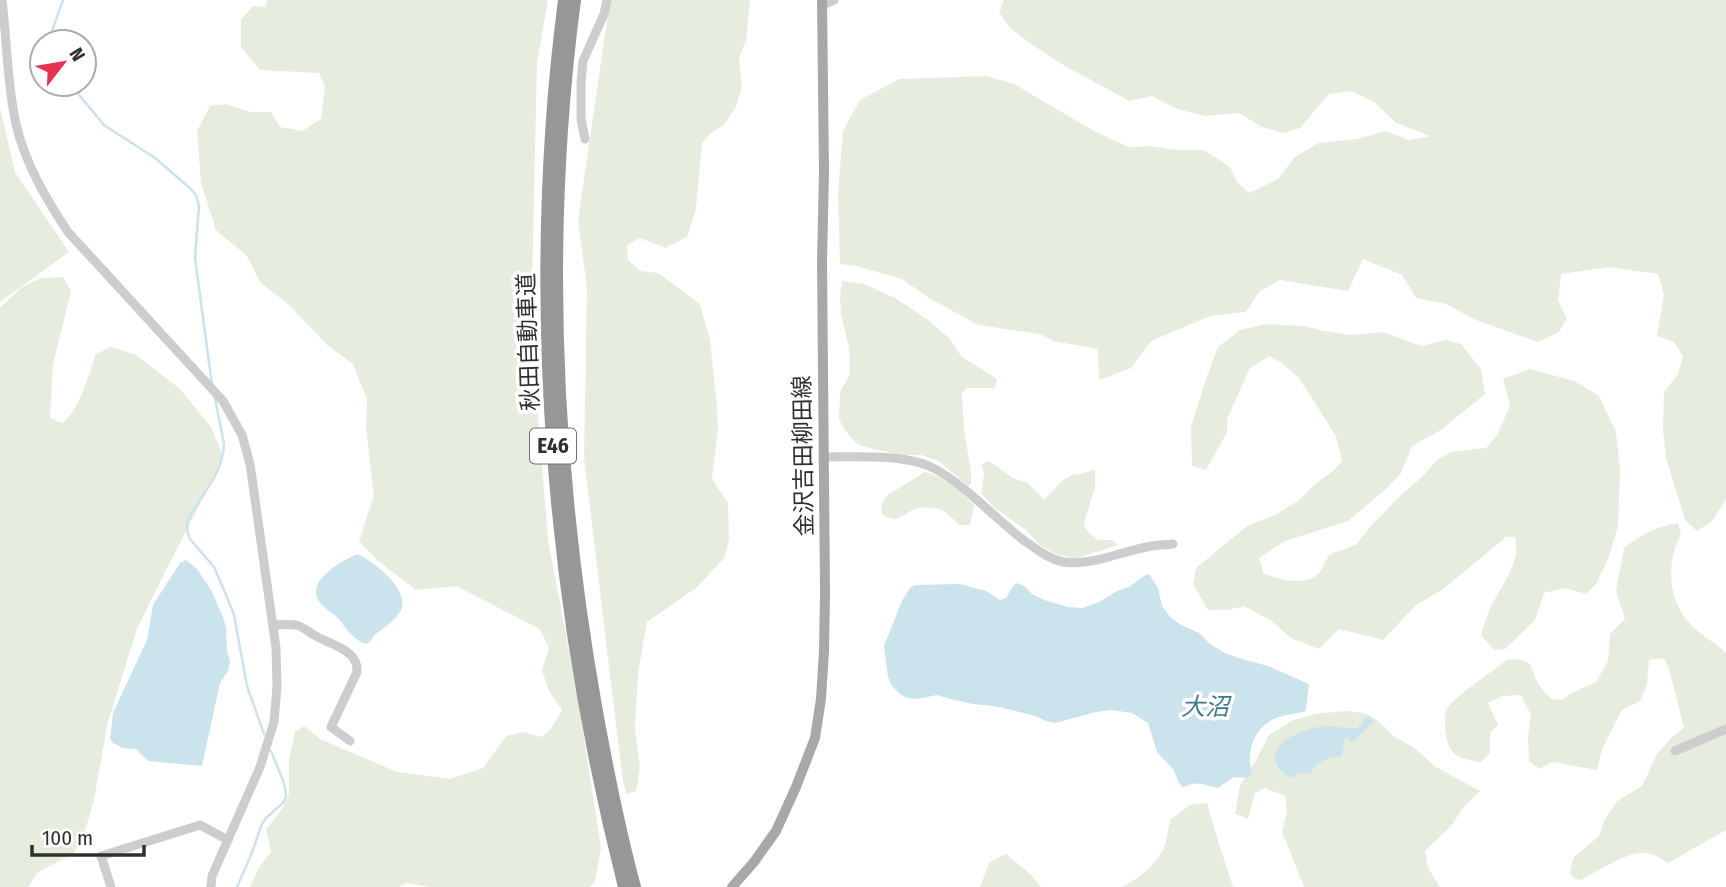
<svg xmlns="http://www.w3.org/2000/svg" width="1726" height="887" font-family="'Fira Sans Condensed','Noto Sans JP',sans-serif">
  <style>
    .green { fill: #e7edde }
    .water { fill: #cae3ed }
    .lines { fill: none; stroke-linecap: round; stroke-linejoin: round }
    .stream { stroke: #cae3ed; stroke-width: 2.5 }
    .minor { stroke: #cdcdcd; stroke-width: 9 }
    .major { stroke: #a8a8a8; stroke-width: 10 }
    .highway { stroke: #979797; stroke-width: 12 }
    .labels { text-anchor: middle; stroke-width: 7; stroke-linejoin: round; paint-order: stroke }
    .shield { fill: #fff; stroke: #6e6e6e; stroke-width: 2 }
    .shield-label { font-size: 21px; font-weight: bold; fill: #303030 }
    .street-label { font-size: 23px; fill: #303030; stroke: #fff }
    .water-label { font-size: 24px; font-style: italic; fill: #3c7a94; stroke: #fff }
  </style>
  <rect width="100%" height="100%" fill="#fff"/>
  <g class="green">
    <polygon points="267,0 548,0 537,63 531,330 548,539 578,698 601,848 595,882 589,887 430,887 407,883 399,887 250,887 260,866 271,852 266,829 283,808 289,793 289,760 295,732 304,726 320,739 397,772 450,779 483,768 506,736 523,732 541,737 551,729 562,710 549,691 542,670 549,648 540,629 456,586 416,590 377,560 359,541 374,496 366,428 367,399 353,364 327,345 289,305 260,282 247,256 216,230 201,183 197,131 210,106 226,104 250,112 271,112 280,127 302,131 321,119 325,87 319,73 260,70 241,47 241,20 253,6 265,7"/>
    <polygon points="610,0 750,0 746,40 739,58 742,87 736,106 724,125 712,132 702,143 696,209 687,237 665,248 640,238 627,245 628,260 641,271 658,273 700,304 710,340 717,406 718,429 712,479 728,503 729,539 725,557 696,588 647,622 638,673 635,730 640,768 636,791 627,794 623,783 584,458 587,287 578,221"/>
    <polygon points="1004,0 1726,0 1726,499 1712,521 1697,531 1685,520 1666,458 1663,429 1664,392 1678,374 1683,356 1674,342 1657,336 1664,294 1658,274 1609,267 1561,274 1558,300 1567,319 1558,333 1538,342 1476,320 1446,304 1416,298 1402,275 1363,259 1348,291 1280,280 1259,292 1246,312 1210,316 1151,341 1131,368 1099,380 1098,349 1053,341 1040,334 978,325 929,298 902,279 856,266 840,264 838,193 843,131 860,100 899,79 986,76 1014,84 1094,131 1128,147 1151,146 1176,150 1204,150 1230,167 1237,182 1249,193 1278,179 1294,158 1318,143 1357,139 1386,131 1409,140 1430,136 1396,123 1374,102 1351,91 1329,94 1300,128 1283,133 1260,126 1239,113 1205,116 1177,109 1152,96 1129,101 1060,63 1034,46 1010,28 999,12"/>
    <polygon points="0,108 15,172 69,252 0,302"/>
    <path d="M63,277L71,291L53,365L50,418L62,423C79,412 89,374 96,354L111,347L136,355L179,388L211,427L223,456L212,481L158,586L137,629L108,722L94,800L84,834L74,853L37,873L28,887H0V308L22,287L41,278Z"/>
    <polygon points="842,281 864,284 897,299 928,320 950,339 961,356 997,379 995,388 967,388 962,393 964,429 971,472 971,483 968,486 939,461 921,455 903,455 872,449 857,444 844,429 839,419 840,392 850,374 849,347 841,315 840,296"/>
    <path d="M1267,324L1303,326L1324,331L1350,335L1383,332L1421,346L1446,340L1461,344L1481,369L1485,394L1441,430L1412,446L1401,473L1386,489L1348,521L1285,541L1259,558L1264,574C1279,579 1304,587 1318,574C1323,569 1326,559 1330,554L1356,545L1370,527L1400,496L1422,477L1436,461L1451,452L1486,448L1497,435L1510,406L1503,379L1530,369L1574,381L1599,396L1616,432L1620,470L1618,526L1608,559L1596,584L1586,594L1565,588L1544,593L1535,620L1505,649L1494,650L1481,635C1484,626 1486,617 1490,609C1500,587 1522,563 1515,537H1506L1442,590L1416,605L1383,640L1339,629L1319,649L1291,638L1270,620L1244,606L1228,610H1208L1193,584L1196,568L1247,526L1277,514L1299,500L1315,484L1333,471L1342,461L1336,436L1299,378L1282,363L1269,356L1250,368L1227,419V432L1206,470L1192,466L1191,427L1206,379L1218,347L1240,330Z"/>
    <polygon points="989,461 1013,478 1028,483 1044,500 1062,481 1071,475 1082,474 1095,469 1095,488 1084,522 1086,530 1098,540 1113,540 1118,545 1075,559 1056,554 1041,546 1026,530 996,509 981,494 984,473 981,465"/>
    <path d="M925,472C945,477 960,491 974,505L970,525H959C954,520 948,513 942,510C933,507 921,506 913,510C900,516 898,524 882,514L881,504L888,495Z"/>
    <path d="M1678,523L1681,534C1666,563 1667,601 1692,626C1702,636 1716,643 1726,653V830L1668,863C1660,858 1652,852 1642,853C1625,853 1596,872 1581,880L1575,879L1570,874L1573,858L1599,836L1605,819L1617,801L1642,786L1657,754L1670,739L1684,728L1669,669L1664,658L1649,660L1647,685L1640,701L1622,710L1602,749L1597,770L1553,762L1539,769L1529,761L1528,736L1531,715L1521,695L1503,696L1488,703L1498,725L1490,733V753L1481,762C1461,759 1449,757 1446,734C1445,726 1443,715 1448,707C1450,704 1453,702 1456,699C1472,684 1491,673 1508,659C1538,660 1527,666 1540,686C1543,691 1548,695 1551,699L1562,700L1570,694L1596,682L1608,661L1610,634L1625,619L1616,591L1624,548C1642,534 1655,527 1678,523Z"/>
    <polygon points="1345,711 1364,713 1377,720 1395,737 1413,747 1436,767 1480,791 1463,808 1451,826 1425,851 1428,868 1440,887 1304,887 1282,832 1287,811 1285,796 1265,788 1255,793 1248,819 1235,814 1240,785 1254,764 1269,735 1293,720 1316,714"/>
    <path d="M1207,803L1214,828L1233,887H1122C1138,879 1156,865 1164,848C1167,839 1168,829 1170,820L1190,805Z"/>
    <polygon points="1006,854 1030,874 1041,887 980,887 989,863"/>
  </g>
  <g class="water">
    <path d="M357,554C373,561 410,589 401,610C396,620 385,627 377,633C372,637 372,641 366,644C353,640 346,628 338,618C333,613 326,610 321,604C303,581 341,562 357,554Z"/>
    <polygon points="186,560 197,569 211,590 223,617 226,627 227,651 230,661 228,671 220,683 202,766 148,761 136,749 123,748 113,743 110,739 113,713 147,640 153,605 180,563"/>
    <path d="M1147,574L1150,575L1158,588L1162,606L1171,618L1181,625L1199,633L1210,644L1225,653L1239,658L1268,666L1309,684L1306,709L1304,712C1293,714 1280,715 1270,721C1253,731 1246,754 1252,772L1249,778L1234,777L1218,788C1210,787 1202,782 1193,784C1190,784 1187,786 1183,787L1179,783L1173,769L1157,752L1148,723L1132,713L1111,710L1096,712L1055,723L1046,721L1038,717L1024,713L994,706L973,704L950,699L937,695L917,699L907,698L900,694L892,686L888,677L884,646L902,601L910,588L915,585L960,584L986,591L1000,600L1006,598L1014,585L1017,583L1024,586L1032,594L1047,601L1068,607L1082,608L1099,602L1117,591L1129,587Z"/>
    <path d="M1366,716H1369L1373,720V723C1364,728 1360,738 1351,742L1348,737L1345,738L1342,756L1327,759L1319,763L1309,774L1298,773L1291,778C1283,774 1275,766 1275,757C1275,739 1308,728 1323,726C1334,725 1345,730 1356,728C1362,726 1363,721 1366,716Z"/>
  </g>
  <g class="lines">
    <g class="stream">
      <polyline points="48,42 63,0"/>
      <polyline points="70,84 104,125 155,158 191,189 196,195 199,206 195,258 212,385"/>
      <path d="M215,398L224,444C223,475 200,495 188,520C186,527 187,532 190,539L214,567L227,597L234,615L247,686L264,734"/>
      <polyline points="237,887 251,855 262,824 266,818 284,802 286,796 284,783 271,751"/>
    </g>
    <g class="minor">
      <path d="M2,0C7,41 7,84 16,124C25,163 46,199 68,232L223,401L242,435L250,464L276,648L277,687L274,722L260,767L212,876L211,887"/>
      <polyline points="822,5 834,0"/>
      <polyline points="585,139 581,119 581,83 583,61 604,14 607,0"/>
      <path d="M823,457C854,457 902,454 929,466C962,481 996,520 1026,542C1038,550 1049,559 1063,562C1091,566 1120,552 1147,547C1155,545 1165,545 1173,544"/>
      <path d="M273,625C280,625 289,624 296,625C304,627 310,633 316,636C331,645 359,650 357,672L331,727L350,741"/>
      <polyline points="1675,751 1726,729"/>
      <polyline points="111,887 101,856 200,825 228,840"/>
    </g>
    <polyline class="major" points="732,887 754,862 776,831 796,787 815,738 821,699 824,651 825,592 822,262 824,171 822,0"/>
    <g class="highway">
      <path d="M564,0C526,293 551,601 624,887"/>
      <path d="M575,0C544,234 555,474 596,706C607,767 619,828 635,887"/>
    </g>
  </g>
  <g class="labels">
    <rect class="shield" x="530" y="428.5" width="46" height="35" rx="5"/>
    <g class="shield-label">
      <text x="553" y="453">E46</text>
    </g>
    <g class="street-label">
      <text transform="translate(528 342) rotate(-92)" y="8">秋田自動車道</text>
      <text transform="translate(803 456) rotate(-91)" y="8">金沢吉田柳田線</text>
    </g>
    <g class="water-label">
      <text x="1205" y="715">大沼</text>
    </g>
  </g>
  <g transform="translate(63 63) rotate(59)"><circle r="33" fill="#ffffff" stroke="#acacac" stroke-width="2"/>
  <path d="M0-5L12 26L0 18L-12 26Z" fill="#e83150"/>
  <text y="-10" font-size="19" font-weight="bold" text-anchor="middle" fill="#303030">N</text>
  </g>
  <path d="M32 845v10h112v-10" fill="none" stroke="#303030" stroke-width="3.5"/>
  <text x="42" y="845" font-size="21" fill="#303030" stroke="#ffffff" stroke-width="5" paint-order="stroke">100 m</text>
</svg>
